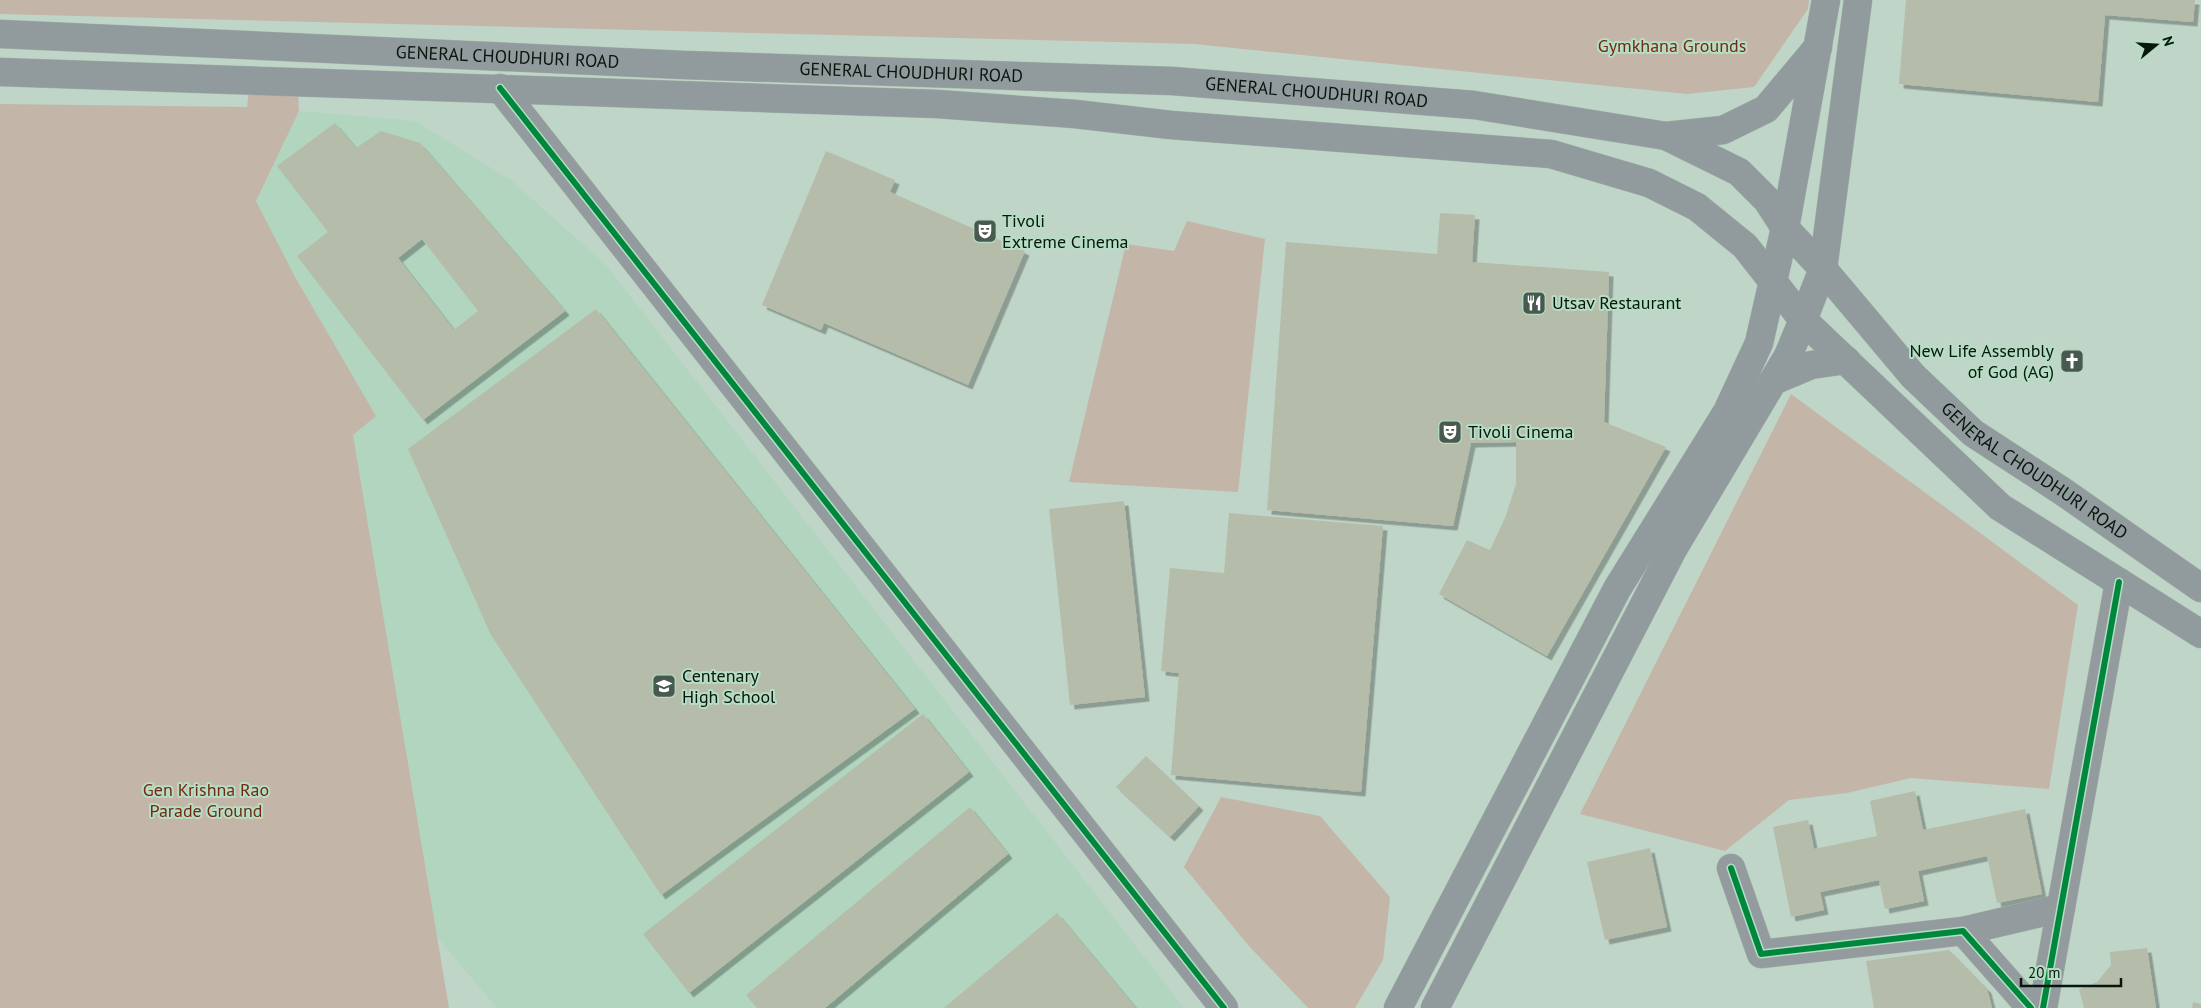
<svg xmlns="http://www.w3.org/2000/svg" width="2201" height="1008" font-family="'PT Sans',sans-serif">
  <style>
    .built { fill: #b1d5be }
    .green { fill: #c3b6a9 }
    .building { fill: #b6bcaa; fill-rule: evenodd; filter: url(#shadow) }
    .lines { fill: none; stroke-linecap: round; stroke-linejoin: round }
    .minor-casing { stroke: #a0b1a7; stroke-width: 29 }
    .tertiary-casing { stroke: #a0b1a7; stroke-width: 29 }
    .secondary-casing { stroke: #a0b1a7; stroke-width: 29 }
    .minor { stroke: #949b9e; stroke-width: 28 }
    .tertiary { stroke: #949b9e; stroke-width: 28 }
    .secondary { stroke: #919a9c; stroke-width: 28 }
    .cycleway-casing { stroke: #b6dec4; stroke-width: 9 }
    .cycleway { stroke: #00873e; stroke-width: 6 }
    .labels { text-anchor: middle; stroke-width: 4; stroke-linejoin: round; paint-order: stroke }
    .park-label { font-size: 18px; fill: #74270f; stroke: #b6dec4 }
    .street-label { font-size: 18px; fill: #08160e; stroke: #b6dec4 }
    .poi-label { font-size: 18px; fill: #08160e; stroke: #b6dec4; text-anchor: start }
  </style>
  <defs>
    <filter id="shadow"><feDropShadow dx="4.5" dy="4.5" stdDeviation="0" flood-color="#0004"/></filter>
  </defs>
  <rect width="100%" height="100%" fill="#bfd5c7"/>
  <polygon class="built" points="299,111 415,121 511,180 606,265 1184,1008 497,1008 437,937 353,435 294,278 256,201"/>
  <g class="green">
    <polygon points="0,0 1809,0 1808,9 1754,87 1687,94 1194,44 0,14"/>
    <polygon points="249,89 298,92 299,111 256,201 295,277 376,416 353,435 449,1008 0,1008 0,104 247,107"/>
    <polygon points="1187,221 1265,239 1238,492 1069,482 1126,244 1174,251"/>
    <polygon points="1791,394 2078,605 2049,789 1911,778 1847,793 1789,800 1725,851 1580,814"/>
    <polygon points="1221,797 1320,816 1390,897 1383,960 1355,1008 1308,1008 1249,946 1184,867"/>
  </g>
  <g class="building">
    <polygon points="1906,0 2195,0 2193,22 2105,15 2098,102 1899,84"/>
    <path d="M335,123L356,148L381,131L420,143L565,311L423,420L297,256L328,232L277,166ZM422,239L478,311L454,330L398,258Z"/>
    <polygon points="826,151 895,180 890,192 1025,251 968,385 824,323 821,330 762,305"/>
    <polygon points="1440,213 1475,215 1472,262 1609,272 1604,422 1666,447 1547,656 1439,594 1467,540 1490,550 1505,518 1516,484 1516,442 1471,443 1453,526 1267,510 1286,242 1437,254"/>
    <polygon points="596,309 915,709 661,895 491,635 408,449"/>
    <polygon points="1124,501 1145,697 1070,705 1049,509"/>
    <polygon points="1229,513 1383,526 1361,792 1171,775 1179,673 1161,671 1170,568 1224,573"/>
    <polygon points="923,714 969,772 689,993 643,934"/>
    <polygon points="1146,756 1199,806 1170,837 1116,787"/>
    <polygon points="1915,791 1923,830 2025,809 2042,894 1997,903 1987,856 1918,871 1924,901 1885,909 1879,880 1820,892 1824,910 1791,917 1773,827 1808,820 1814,849 1877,836 1870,801"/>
    <polygon points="970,807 1008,854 825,1008 757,1008 746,995"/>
    <polygon points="1650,848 1667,927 1605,940 1587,862"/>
    <polygon points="1057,913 1136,1008 944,1008"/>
    <polygon points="2147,948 2156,1008 2084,1008 2079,989 2097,982 2111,965 2110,952"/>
    <polygon points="1949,950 1987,989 1992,1008 1874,1008 1866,961"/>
    <polygon points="2193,1002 2201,1004 2201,1008 2192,1008"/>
  </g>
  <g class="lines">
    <g class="minor-casing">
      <g id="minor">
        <polyline points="1731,868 1761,954 1963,931 2031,1008"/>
        <polyline points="1963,931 2061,908"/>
        <polyline points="2043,1008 2119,582"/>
      </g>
    </g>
    <g class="tertiary-casing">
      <polyline id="tertiary" points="500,88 1224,1008"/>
    </g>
    <g class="secondary-casing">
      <g id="secondary">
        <path id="s1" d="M0,34L684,65L1172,81L1474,105L1666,136L1739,172L1767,200L1785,228L1823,269L1913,376L1973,433L2062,491L2201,588"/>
        <polyline points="0,72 937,104 1075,114 1171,125 1551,154 1649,183 1697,207 1745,246 1803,320 2000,507 2201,634"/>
        <polyline points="1666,136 1723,130 1766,109 1818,47"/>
        <polyline points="1773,381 1811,365 1846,360"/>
        <polyline points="1398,1008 1617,589 1727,412 1759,343 1785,228 1826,0"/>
        <polyline points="1435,1008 1673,549 1788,356 1803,320 1823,269 1858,0"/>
      </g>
    </g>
    <use href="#minor" class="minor"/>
    <use href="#tertiary" class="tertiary"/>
    <use href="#secondary" class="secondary"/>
    <g class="cycleway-casing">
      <g id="cycleway">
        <polyline points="500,88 1224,1008"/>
        <polyline points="1731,868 1761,954 1963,931 2031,1008"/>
        <polyline points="2043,1008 2119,582"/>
      </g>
    </g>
    <use href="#cycleway" class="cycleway"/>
  </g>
  <defs>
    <g id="theatre-square" transform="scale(1.25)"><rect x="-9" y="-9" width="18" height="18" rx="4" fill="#48594f" stroke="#b6dec4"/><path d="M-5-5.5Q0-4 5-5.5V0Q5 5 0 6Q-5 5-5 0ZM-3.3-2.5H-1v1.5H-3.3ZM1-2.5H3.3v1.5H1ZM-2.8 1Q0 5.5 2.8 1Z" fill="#fff"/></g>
    <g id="restaurant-square" transform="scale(1.25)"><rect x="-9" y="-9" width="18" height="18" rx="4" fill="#48594f" stroke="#b6dec4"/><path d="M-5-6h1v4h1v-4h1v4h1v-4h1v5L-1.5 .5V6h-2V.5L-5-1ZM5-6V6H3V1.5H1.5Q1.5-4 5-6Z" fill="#fff"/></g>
    <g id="church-square" transform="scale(1.25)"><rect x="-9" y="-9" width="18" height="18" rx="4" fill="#48594f" stroke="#b6dec4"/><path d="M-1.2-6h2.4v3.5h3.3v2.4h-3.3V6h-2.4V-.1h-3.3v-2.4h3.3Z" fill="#fff"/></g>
    <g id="school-square" transform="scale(1.25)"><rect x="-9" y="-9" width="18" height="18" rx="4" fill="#48594f" stroke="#b6dec4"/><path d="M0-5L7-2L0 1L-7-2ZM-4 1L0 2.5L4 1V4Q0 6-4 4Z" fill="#fff"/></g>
  </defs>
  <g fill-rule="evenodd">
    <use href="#theatre-square" x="985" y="231"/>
    <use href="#restaurant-square" x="1534" y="303"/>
    <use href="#church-square" x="2072" y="361"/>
    <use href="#theatre-square" x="1450" y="432"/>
    <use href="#school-square" x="664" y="686"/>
  </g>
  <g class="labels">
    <g class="park-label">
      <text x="1672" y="52">Gymkhana Grounds</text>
      <text x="206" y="796">Gen Krishna Rao<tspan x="206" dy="21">Parade Ground</tspan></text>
    </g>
    <g class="street-label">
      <text dy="6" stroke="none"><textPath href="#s1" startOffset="508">GENERAL CHOUDHURI ROAD</textPath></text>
      <text dy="6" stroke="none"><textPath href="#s1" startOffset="912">GENERAL CHOUDHURI ROAD</textPath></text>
      <text dy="6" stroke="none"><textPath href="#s1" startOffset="1318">GENERAL CHOUDHURI ROAD</textPath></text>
      <text dy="6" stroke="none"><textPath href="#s1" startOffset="2175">GENERAL CHOUDHURI ROAD</textPath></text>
    </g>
    <g class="poi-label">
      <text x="1002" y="227">Tivoli<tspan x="1002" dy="21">Extreme Cinema</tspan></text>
      <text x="1552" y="309">Utsav Restaurant</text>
      <text x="2054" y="357" text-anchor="end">New Life Assembly<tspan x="2054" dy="21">of God (AG)</tspan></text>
      <text x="1468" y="438">Tivoli Cinema</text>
      <text x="682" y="682">Centenary<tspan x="682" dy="21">High School</tspan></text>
    </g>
  </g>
  <g transform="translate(2156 45) rotate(72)" stroke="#b6dec4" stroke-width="4" paint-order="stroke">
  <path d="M0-4L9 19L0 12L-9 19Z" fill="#08160e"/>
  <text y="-8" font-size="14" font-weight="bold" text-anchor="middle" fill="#08160e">N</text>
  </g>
  <path d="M2021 978v8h100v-8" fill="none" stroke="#08160e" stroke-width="2.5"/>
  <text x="2028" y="978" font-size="15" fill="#08160e" stroke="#b6dec4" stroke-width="4" paint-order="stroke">20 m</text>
</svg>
